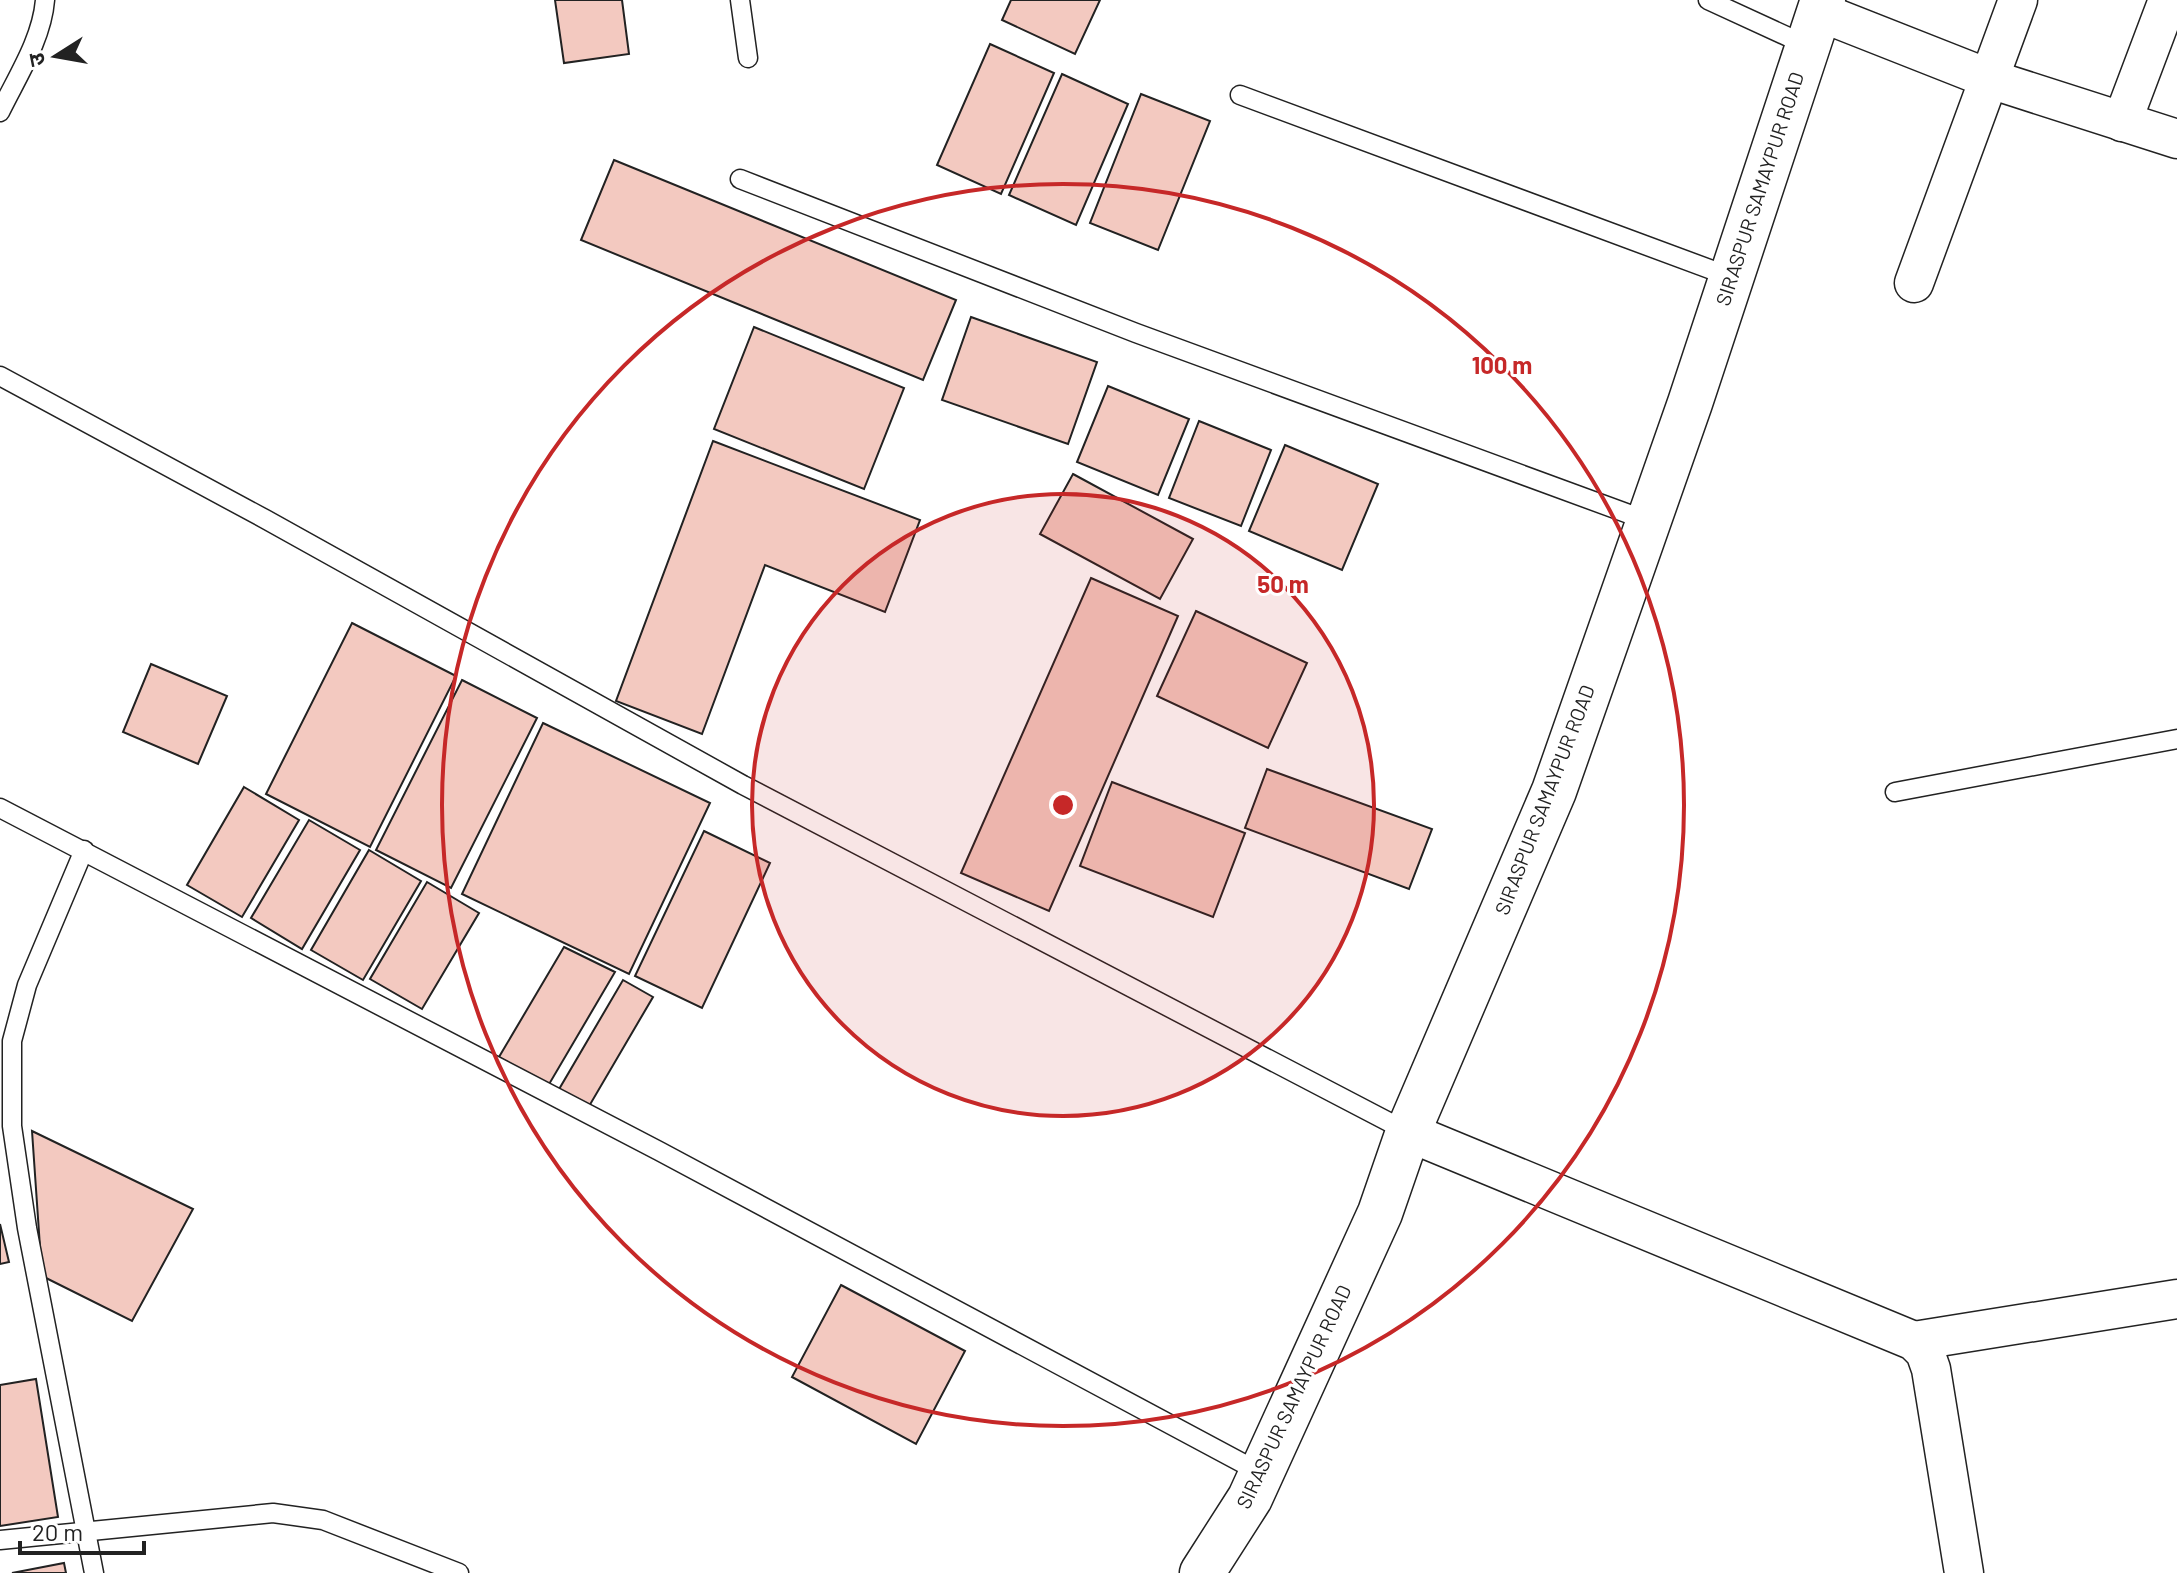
<svg xmlns="http://www.w3.org/2000/svg" width="2177" height="1573" font-family="Barlow,'Noto Sans Devanagari',sans-serif">
  <style>
    .building { fill: #f3c9c0; stroke: #222; stroke-width: 2 }
    .lines { fill: none; stroke-linecap: round; stroke-linejoin: round }
    .lane-casing { stroke: #222; stroke-width: 21 }
    .street-casing { stroke: #222; stroke-width: 41 }
    .secondary-casing { stroke: #222; stroke-width: 47 }
    .lane { stroke: #fff; stroke-width: 18 }
    .street { stroke: #fff; stroke-width: 38 }
    .secondary { stroke: #fff; stroke-width: 44 }
    .ring { fill: none; stroke: #c62828; stroke-width: 4 }
    .labels { text-anchor: middle; stroke-width: 6; stroke-linejoin: round; paint-order: stroke }
    .street-label { font-size: 20px; fill: #222; stroke: #fff }
    .centre { fill: #c62828; stroke: #fff; stroke-width: 4 }
    .ring-label { font-size: 24px; text-anchor: middle; font-weight: bold; fill: #c62828; stroke: #fff; stroke-width: 6; stroke-linejoin: round; paint-order: stroke }
  </style>
  <rect width="100%" height="100%" fill="#fff"/>
  <g class="building">
    <polygon points="555,0 622,0 629,54 564,63"/>
    <polygon points="1011,0 1100,0 1075,54 1002,20"/>
    <polygon points="990,44 1054,73 1001,194 937,165"/>
    <polygon points="1062,74 1128,104 1076,225 1009,195"/>
    <polygon points="1141,94 1210,121 1158,250 1090,223"/>
    <polygon points="614,160 956,300 923,380 581,240"/>
    <polygon points="971,317 1097,362 1068,444 942,400"/>
    <polygon points="754,327 904,388 864,489 714,429"/>
    <polygon points="1108,386 1189,419 1158,495 1077,462"/>
    <polygon points="1199,421 1271,450 1241,526 1169,498"/>
    <polygon points="713,441 920,520 885,612 765,565 702,734 616,701"/>
    <polygon points="1285,445 1378,484 1342,570 1249,531"/>
    <polygon points="1073,474 1193,539 1160,599 1040,534"/>
    <polygon points="1091,578 1178,616 1049,911 961,873"/>
    <polygon points="1196,611 1307,663 1268,748 1157,696"/>
    <polygon points="352,623 456,676 370,847 266,794"/>
    <polygon points="151,664 227,696 198,764 123,732"/>
    <polygon points="462,680 537,718 451,888 376,850"/>
    <polygon points="543,723 710,803 629,974 462,894"/>
    <polygon points="1267,769 1432,829 1409,889 1245,828"/>
    <polygon points="1112,782 1245,833 1213,917 1080,866"/>
    <polygon points="244,787 299,820 242,917 187,885"/>
    <polygon points="309,820 360,850 302,949 251,918"/>
    <polygon points="704,831 770,863 702,1008 635,976"/>
    <polygon points="369,850 421,881 363,980 311,950"/>
    <polygon points="427,882 479,913 422,1009 370,979"/>
    <polygon points="564,947 615,972 548,1086 499,1057"/>
    <polygon points="623,980 653,997 588,1108 558,1091"/>
    <polygon points="32,1131 193,1209 132,1321 42,1276"/>
    <polygon points="0,1224 9,1262 0,1264"/>
    <polygon points="841,1285 965,1351 916,1444 792,1377"/>
    <polygon points="36,1379 58,1517 0,1526 0,1385"/>
    <polygon points="64,1563 66,1573 12,1573"/>
  </g>
  <g class="lines">
    <g class="lane-casing">
      <g id="lane">
        <polyline points="740,0 748,58"/>
        <polyline points="1708,0 1808,46"/>
        <polyline points="1240,95 1731,277"/>
        <path d="M0,112C17,77 42,39 45,0"/>
        <polyline points="740,179 1136,333 1648,521"/>
        <polyline points="0,376 265,519 743,785 1408,1132"/>
        <polyline points="1895,792 2177,739"/>
        <polyline points="0,808 659,1151 1261,1473"/>
        <polyline points="84,850 27,985 12,1041 12,1126 27,1228 94,1573"/>
        <polyline points="0,1540 273,1513 323,1520 459,1573"/>
      </g>
    </g>
    <g class="street-casing">
      <g id="street">
        <polyline points="1820,12 1990,79 2177,139"/>
        <polyline points="2122,122 2168,0"/>
        <polyline points="1914,283 2018,0"/>
        <polyline points="1408,1132 1914,1341 1925,1352 1931,1369 1964,1573"/>
        <polyline points="1914,1341 2177,1299"/>
      </g>
    </g>
    <g class="secondary-casing">
      <polyline id="secondary" points="1202,1573 1250,1498 1380,1213 1408,1132 1554,791 1690,403 1823,0"/>
    </g>
    <use href="#lane" class="lane"/>
    <use href="#street" class="street"/>
    <use href="#secondary" class="secondary"/>
  </g>
  <circle cx="1063" cy="805" r="311" fill="#c62828" fill-opacity=".12"/>
  <g class="ring">
    <circle cx="1063" cy="805" r="311"/>
    <circle cx="1063" cy="805" r="621"/>
  </g>
  <g class="labels">
    <g class="street-label">
      <text transform="translate(1760 189) rotate(-72)" y="7">SIRASPUR SAMAYPUR ROAD</text>
      <text transform="translate(1545 800) rotate(-69)" y="7">SIRASPUR SAMAYPUR ROAD</text>
      <text transform="translate(1294 1397) rotate(-65)" y="7">SIRASPUR SAMAYPUR ROAD</text>
    </g>
  </g>
  <circle cx="1063" cy="805" r="12" class="centre"/>
  <g class="ring-label">
    <text x="1502" y="374">100 m</text>
    <text x="1283" y="593">50 m</text>
  </g>
  <g transform="translate(56 56) rotate(259)" stroke="#ffffff" stroke-width="6" paint-order="stroke">
  <path d="M0-6L14 30L0 20L-14 30Z" fill="#222222"/>
  <text y="-12" font-size="22" font-weight="bold" text-anchor="middle" fill="#222222">उ</text>
  </g>
  <path d="M20 1541v12h124v-12" fill="none" stroke="#222222" stroke-width="4"/>
  <text x="32" y="1541" font-size="24" fill="#222222" stroke="#ffffff" stroke-width="6" paint-order="stroke">20 m</text>
</svg>
